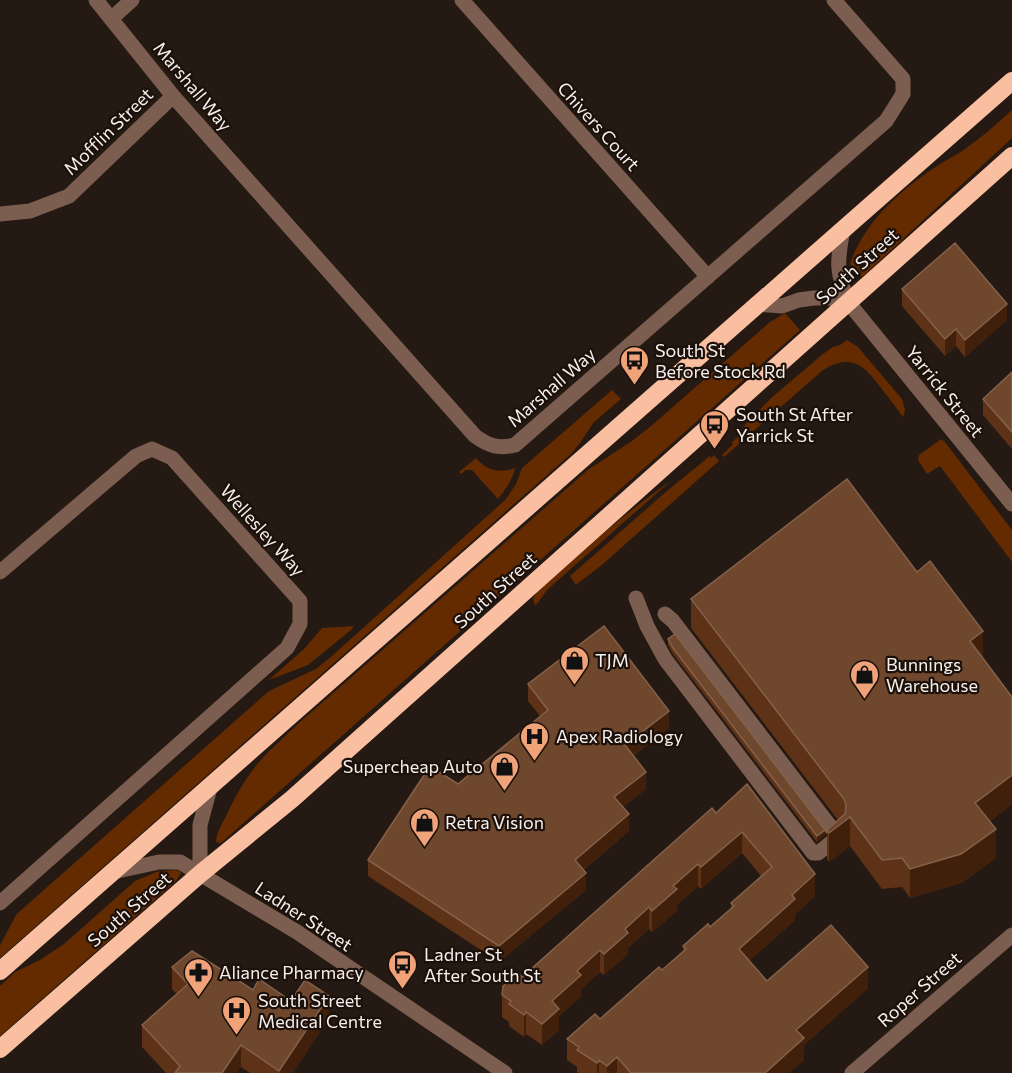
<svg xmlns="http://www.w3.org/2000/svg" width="1012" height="1073" viewBox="0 0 1012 1073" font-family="Commissioner,sans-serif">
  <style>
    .green { fill: #642a00 }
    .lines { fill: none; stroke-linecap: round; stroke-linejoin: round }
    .minor { stroke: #7b5e4f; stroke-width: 15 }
    .highway { stroke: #fabfa0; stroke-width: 18 }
    .wall { fill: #5e3216 }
    .shaded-wall { fill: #41200b }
    .building { fill: #6f472d; stroke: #84614b; stroke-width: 1.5 }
    .labels { text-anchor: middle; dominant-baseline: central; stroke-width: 4.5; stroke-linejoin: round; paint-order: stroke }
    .street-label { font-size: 18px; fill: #f7efeb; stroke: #1b100a }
    .poi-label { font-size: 18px; fill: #f7efeb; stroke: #1b100a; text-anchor: start }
  </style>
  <rect width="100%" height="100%" fill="#251913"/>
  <path class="green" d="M1012 110V138L862 277 850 264C863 224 899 191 934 168 944 161 955 156 965 149 982 137 997 124 1012 110Z
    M785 313 800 330 221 843H219L216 842C216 833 222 824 226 816 235 797 246 777 260 761 272 747 287 735 300 722L589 469 632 441 651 426 770 322Z
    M847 340 858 347 902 399 905 410 903 417C898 410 893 404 888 397 869 373 857 349 823 370L724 457 722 455 733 444 732 442 741 434 744 426 771 398 823 354 833 347 840 345Z
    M612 390 621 399 594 422 580 443 571 454 0 958V945L16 915 19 912 269 691 316 669 332 656 505 500 516 484 522 468Z
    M941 439 945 442 1012 530V562L940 466 927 474 918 460 919 455Z
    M714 455 719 461 603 564 576 585 570 576 668 490 710 456 711 458Z
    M476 458C486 470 500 474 515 468 513 479 505 490 498 499L472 470H466L461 474 459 472Z
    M672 480 548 589 536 605H535L533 598 538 591C582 552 624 513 672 480Z
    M354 626 351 630 308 665 269 680 304 649 322 628Z
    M176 870 180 871 181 873 176 881 0 1036V986L15 972 40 960 64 944 135 881 156 872Z"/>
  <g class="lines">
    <path class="minor" d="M96 0 173 96 475 436C489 446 498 449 515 445L886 121 903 94V79L834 0
      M462 0 708 277
      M111 19 132 0
      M0 214 30 211 69 196 173 96
      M843 229C837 262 836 271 848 302L1012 504
      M757 304 782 306 799 300 814 298H828L848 302
      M0 572 136 456 152 449 172 458 300 601V624L287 648 0 903
      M636 598 647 626 665 659 813 853H818L836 839V834L673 621 665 614
      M113 872 159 862H180L297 932 505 1073
      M200 874V825L210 788
      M852 1073 1012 935"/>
    <path class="highway" d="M0 971 1012 81
      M0 1049 200 874 292 799 1012 156"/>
  </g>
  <path class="wall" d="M902 289 1007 320 965 357 956 346 945 356 902 306Z
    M1012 372V449L983 415V399Z
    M691 599 983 659 1012 697V804L990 821 996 858 961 883 910 898 902 887 882 889 850 846 829 862 827 859V830L838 820 691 628Z
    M668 639 825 835 817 842 673 654 668 645Z
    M528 684 669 728 633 756 646 789 623 807 629 831 583 870 586 890 499 962 368 876V860L540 716 528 701Z
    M747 784 815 896 795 914V920L749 961 767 981 868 988 804 1045V1060L789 1073H579L577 1072V1067L567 1060V1039L600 1019 662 970 683 951V946L710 927 731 908V903L761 876 742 853 701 889 698 886 677 905V911L652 932 649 929 628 948V954L604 975 600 972 581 989V996L559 1016V1030L542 1045 526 1034 524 1037 509 1026V1022L502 1017V995L716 813Z
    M172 967 291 1001 329 1018 293 1073H250L241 1067 237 1073H166L142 1047V1025L177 994 172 989Z"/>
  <path class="shaded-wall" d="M1007 304V320L965 357V340Z
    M956 329V346L945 356V339Z
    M983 631V661L970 641Z
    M669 711V728L625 762V745Z
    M646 772V789L614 814V797Z
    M1012 775V804L975 832V803Z
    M629 814V831L575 876V860Z
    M850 817V846L829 862V833Z
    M996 829V858L961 883 910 898V869Z
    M825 830V835L817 842V836Z
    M742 832V853L701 889V867Z
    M698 864V886L677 905V911L652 932V911L673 886Z
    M586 873V890L499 962V946Z
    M815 874V896L795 914V920L739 970V949L792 895Z
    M649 907V929L628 948V954L604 975V954L625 929Z
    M600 950V972L581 989V996L559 1016V1030L542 1045V1024L552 1001 577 971Z
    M868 967V988L804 1045V1060L789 1073H765L796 1030Z
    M329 996V1018L293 1073H279V1071Z
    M526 1012V1034L524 1037V1015Z
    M241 1045V1067L237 1073H222Z
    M617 1057V1073H607V1066Z
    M599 1060V1073H597V1063Z"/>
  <path class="building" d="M955 243 1007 304 965 340 956 329 945 339 902 289Z
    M1012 372V432L983 399Z
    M847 479 917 572 930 561 983 631 970 641 1012 697V775L975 803 996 829 961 854 910 869 902 858 882 860 850 817 829 833 827 830 845 814 846 805 844 799 691 599Z
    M604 626 669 711 625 745 646 772 614 797 629 814 575 860 586 873 499 946 368 860 430 766 458 784 548 710 528 684Z
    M675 634 825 830 817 836 673 648 668 639Z
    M747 784 815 874 792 895 795 899 739 949 767 981 831 925 868 967 796 1030 804 1038 765 1073H631L617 1057 607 1066 599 1060 597 1063 577 1050 579 1047 567 1039 595 1014 600 1019 659 967 662 970 686 949 683 946 708 924 710 927 734 906 731 903 772 867 742 832 701 867 698 864 673 886 677 889 652 911 649 907 625 929 628 933 604 954 600 950 577 971 581 975 552 1001 559 1009 542 1024 526 1012 524 1015 509 1004 511 1001 502 995 503 986 518 973 522 977 712 808 716 813Z
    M192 951 253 990 259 979 291 1001 305 980 329 996 279 1071 241 1045 222 1073H175L180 1066 142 1025 188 984 172 967Z"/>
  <defs>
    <symbol id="bus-pin" viewBox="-11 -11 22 30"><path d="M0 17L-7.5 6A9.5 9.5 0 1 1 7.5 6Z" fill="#f0a279" stroke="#1b100a"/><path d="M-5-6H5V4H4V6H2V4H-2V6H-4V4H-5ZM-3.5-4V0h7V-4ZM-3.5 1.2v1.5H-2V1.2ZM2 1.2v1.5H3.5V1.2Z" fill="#111"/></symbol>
    <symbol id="shop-pin" viewBox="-11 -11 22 30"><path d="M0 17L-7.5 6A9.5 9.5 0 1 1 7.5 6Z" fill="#f0a279" stroke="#1b100a"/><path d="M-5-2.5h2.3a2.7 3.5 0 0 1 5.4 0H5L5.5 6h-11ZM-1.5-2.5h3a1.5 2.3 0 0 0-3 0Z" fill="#111"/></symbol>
    <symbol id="hospital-pin" viewBox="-11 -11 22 30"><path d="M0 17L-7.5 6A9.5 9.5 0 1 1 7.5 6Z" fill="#f0a279" stroke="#1b100a"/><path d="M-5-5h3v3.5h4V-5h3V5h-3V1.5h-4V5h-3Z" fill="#111"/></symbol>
    <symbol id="pharmacy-pin" viewBox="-11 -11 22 30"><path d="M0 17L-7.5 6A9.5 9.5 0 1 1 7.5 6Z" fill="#f0a279" stroke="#1b100a"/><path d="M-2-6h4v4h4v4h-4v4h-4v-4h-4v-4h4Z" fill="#111"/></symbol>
  </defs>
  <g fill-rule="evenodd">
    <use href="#bus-pin" x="618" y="344" width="33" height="45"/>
    <use href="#bus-pin" x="698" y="408" width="33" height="45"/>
    <use href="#shop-pin" x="558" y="644" width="33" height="45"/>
    <use href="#shop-pin" x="848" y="658" width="33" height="45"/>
    <use href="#hospital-pin" x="518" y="720" width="33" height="45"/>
    <use href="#shop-pin" x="488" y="750" width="33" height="45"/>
    <use href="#shop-pin" x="408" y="806" width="33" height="45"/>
    <use href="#bus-pin" x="386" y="948" width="33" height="45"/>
    <use href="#pharmacy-pin" x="182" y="956" width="33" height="45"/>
    <use href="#hospital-pin" x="220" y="994" width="33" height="45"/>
  </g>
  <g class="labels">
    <g class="street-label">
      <text transform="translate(193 86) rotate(50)">Marshall Way</text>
      <text transform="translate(599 126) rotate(48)">Chivers Court</text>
      <text transform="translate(108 131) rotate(-44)">Mofflin Street</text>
      <text transform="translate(857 266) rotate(-42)">South Street</text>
      <text transform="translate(551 387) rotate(-41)">Marshall Way</text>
      <text transform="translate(945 391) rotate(51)">Yarrick Street</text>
      <text transform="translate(263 530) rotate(48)">Wellesley Way</text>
      <text transform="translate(495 590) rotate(-42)">South Street</text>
      <text transform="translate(129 909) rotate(-41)">South Street</text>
      <text transform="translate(304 916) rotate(33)">Ladner Street</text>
      <text transform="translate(919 989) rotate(-41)">Roper Street</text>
    </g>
    <g class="poi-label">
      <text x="655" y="350">South St<tspan x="655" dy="21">Before Stock Rd</tspan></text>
      <text x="736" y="414">South St After<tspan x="736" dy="21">Yarrick St</tspan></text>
      <text x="595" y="660">TJM</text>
      <text x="886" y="664">Bunnings<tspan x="886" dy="21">Warehouse</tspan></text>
      <text x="556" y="736">Apex Radiology</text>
      <text x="483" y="766" text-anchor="end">Supercheap Auto</text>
      <text x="445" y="822">Retra Vision</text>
      <text x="424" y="954">Ladner St<tspan x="424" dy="21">After South St</tspan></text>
      <text x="219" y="972">Aliance Pharmacy</text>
      <text x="258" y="1000">South Street<tspan x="258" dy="21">Medical Centre</tspan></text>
    </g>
  </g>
</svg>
